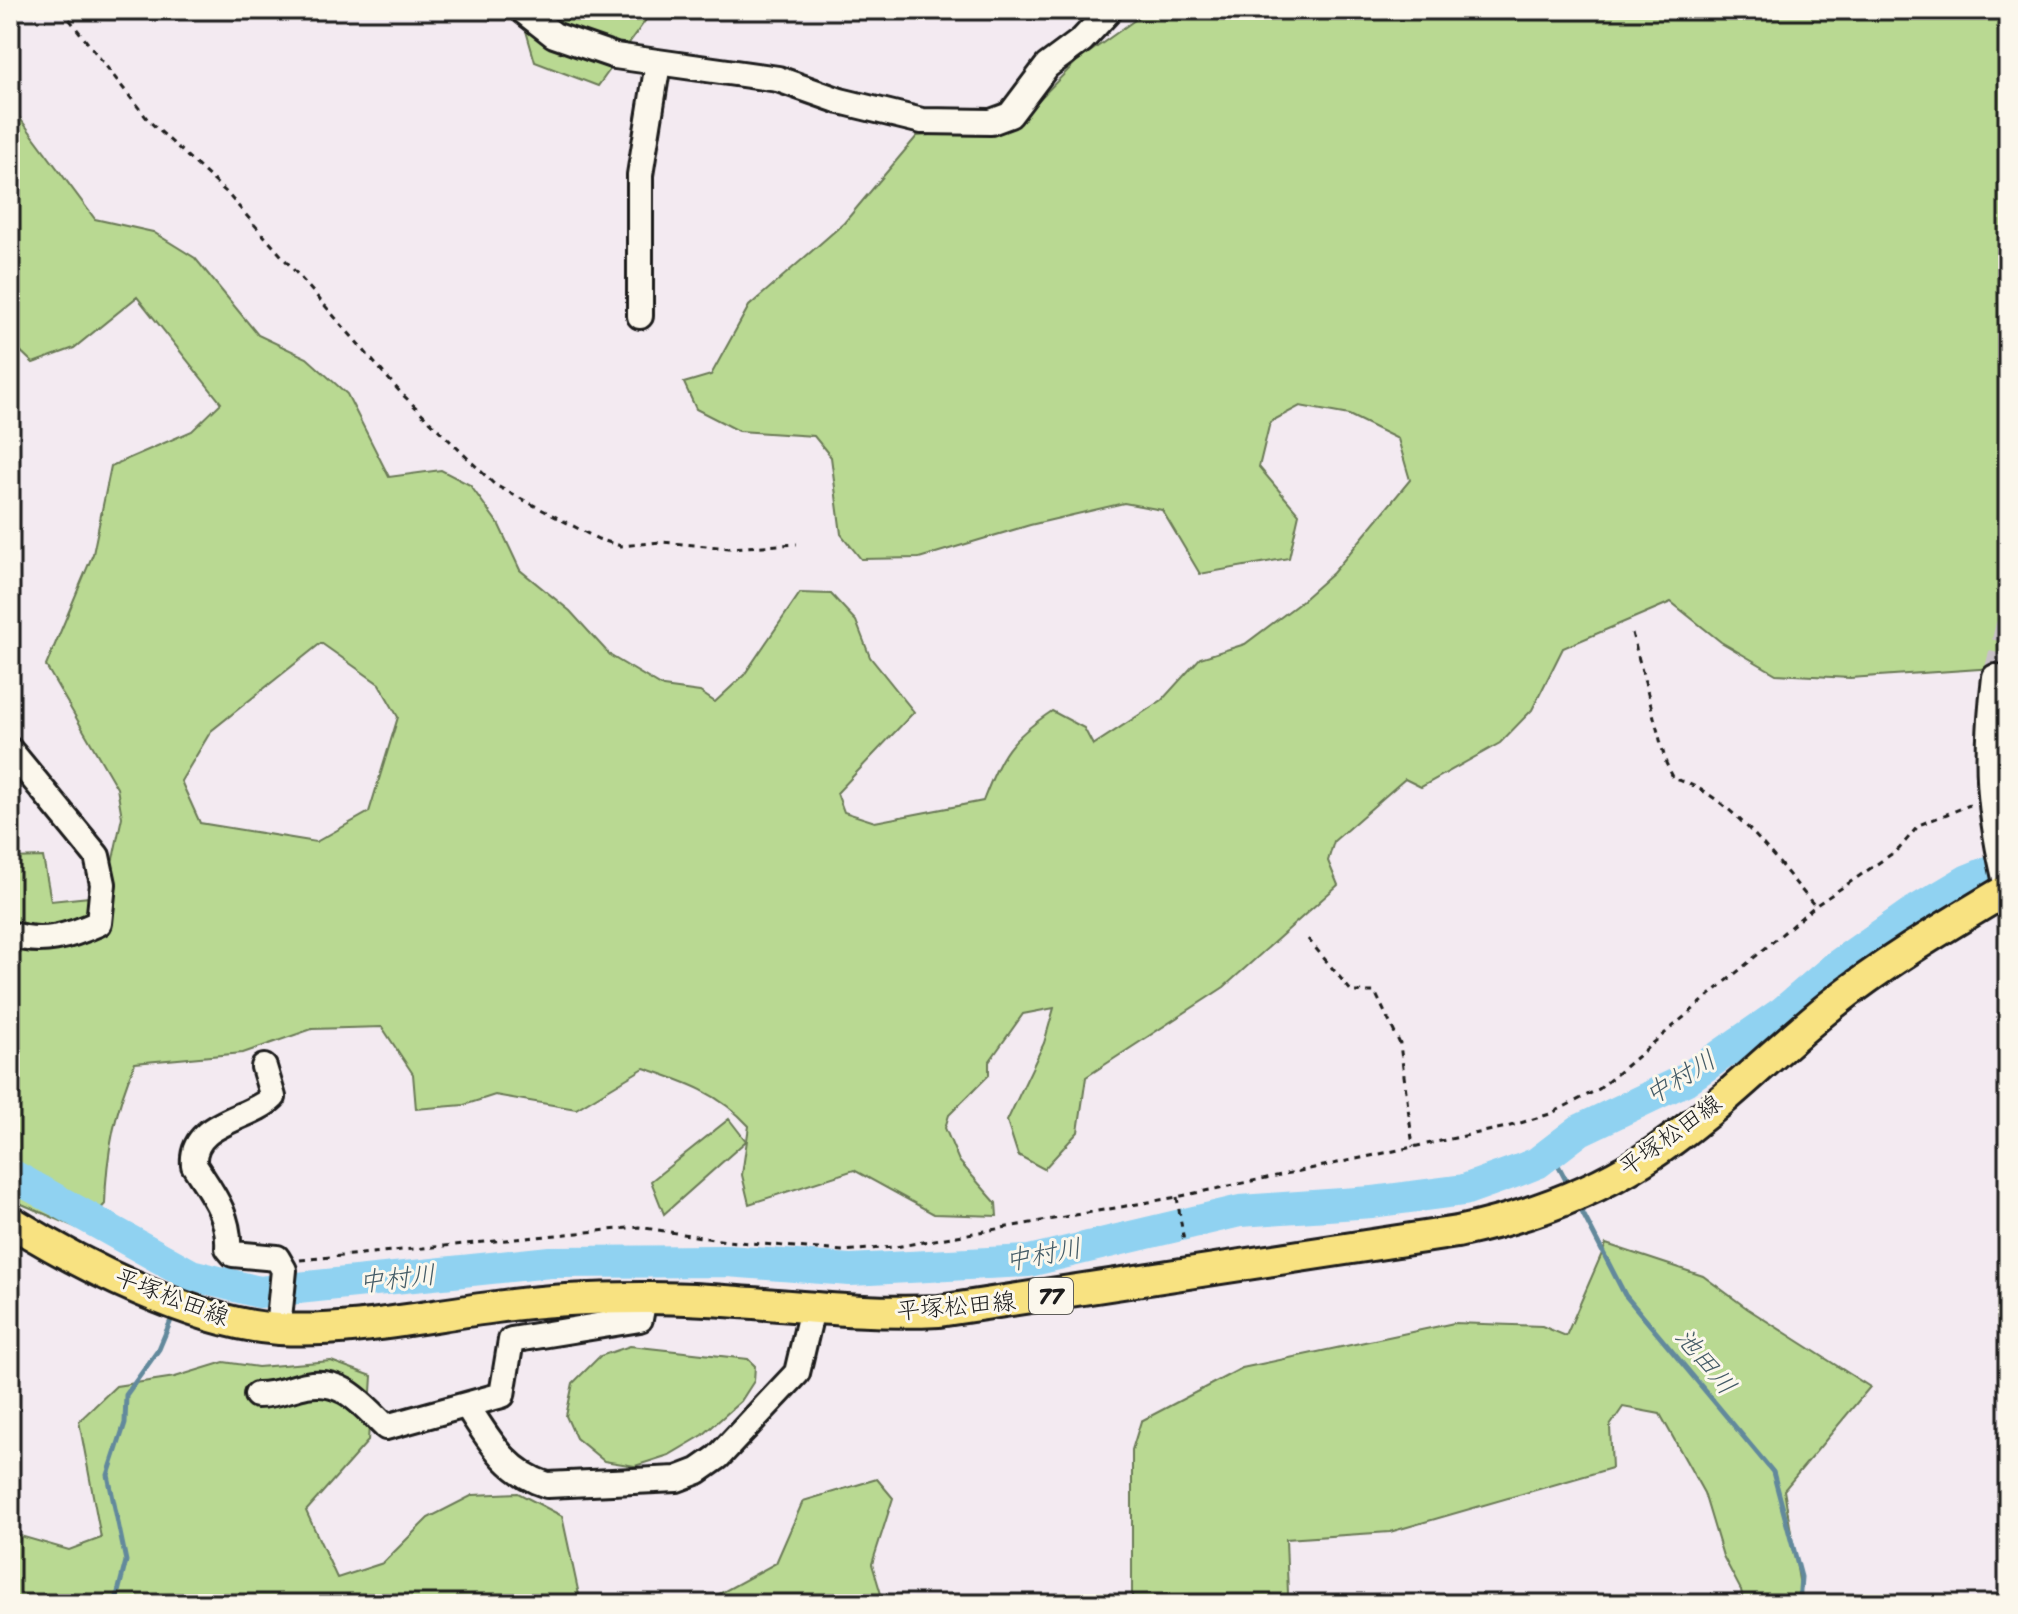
<svg xmlns="http://www.w3.org/2000/svg" width="2018" height="1614" viewBox="0 0 2018 1614" font-family="Sriracha,'Klee One',sans-serif">
  <style>
    .green { fill: #b9d992; stroke: #6a7a57; stroke-width: 2; fill-rule: evenodd }
    .lines { fill: none; stroke-linecap: round; stroke-linejoin: round }
    .stream { stroke: #62899c; stroke-width: 5 }
    .river { stroke: #90d2f1; stroke-width: 32 }
    .minor-tunnel { stroke: #c8c1c6; stroke-width: 24; stroke-dasharray: 24 12; stroke-linecap: butt }
    .minor-casing { stroke: #1c1c1c; stroke-width: 30 }
    .major-casing { stroke: #1c1c1c; stroke-width: 36 }
    .path { stroke: #1c1c1c; stroke-width: 3; stroke-dasharray: 6 6; stroke-linecap: butt }
    .minor { stroke: #fbf7ec; stroke-width: 24 }
    .major { stroke: #f8e281; stroke-width: 30 }
    .labels { text-anchor: middle; dominant-baseline: central; stroke-width: 6; stroke-linejoin: round; paint-order: stroke }
    .shield { fill: #fbf7ec; stroke: #5f5e5a; stroke-width: 2 }
    .shield-label { font-size: 22px; font-weight: bold; fill: #1c1c1c }
    .street-label { font-size: 24px; fill: #1c1c1c; stroke: #fbf7ec }
    .water-label { font-size: 26px; font-style: italic; fill: #455c67; stroke: #fbf7ec }
  </style>
  <rect width="100%" height="100%" fill="#f3eaf1"/>
  <filter id="ink" filterUnits="userSpaceOnUse"><feTurbulence type="fractalNoise" baseFrequency=".0125" numOctaves="2"/><feDisplacementMap in="SourceGraphic" scale="16" xChannelSelector="R" yChannelSelector="G"/><feConvolveMatrix kernelMatrix="1 2 1 2 8 2 1 2 1" color-interpolation-filters="sRGB"/></filter>
  <g filter="url(#ink)">
    <path class="green" d="M520 10H653L598 86 535 62Z
      M1149 10H2008V667L1850 678 1776 674 1721 642 1671 602 1563 648 1532 710 1500 743 1421 787 1405 779 1334 841 1328 861 1338 885 1224 987 1086 1077 1078 1132 1044 1169 1018 1155 1007 1121 1044 1043 1054 1008 1023 1014 989 1062V1075L949 1115 945 1128 959 1161 996 1203 997 1216 934 1214 854 1170 749 1204 742 1175 749 1126C719 1093 686 1082 644 1068L576 1109 495 1095 464 1105 416 1109 413 1074 382 1027 312 1029 243 1053 135 1063C115 1109 106 1153 105 1204L82 1230 10 1199V858L43 857 51 901 89 897 113 859 122 817 117 788 46 666 93 554 111 466 192 431 221 403 137 297 74 348 33 363 10 341V105L95 219 153 232 195 258 258 335 307 358 347 394 389 477 441 470 470 485 499 525 520 570 570 611 611 656 663 687 700 692 715 702 744 675 800 593 831 594 856 621 870 657 914 712 837 793 844 812 875 822 983 801C1002 753 1009 740 1052 711L1084 728 1093 745 1162 700 1200 658 1245 644 1297 605 1333 573 1410 480 1398 439 1349 415 1300 406 1270 422 1259 467 1299 514 1289 558 1200 574 1162 510 1124 503 1030 525 919 558 861 559 841 534 831 457 814 436 739 431 696 409 684 383 711 375 749 306 844 223 917 136 1010 129 1076 62ZM321 643 379 684 398 717 369 812 316 842 200 823 181 781 211 731Z
      M729 1119 746 1141 664 1214 651 1181Z
      M1606 1244 1703 1276 1748 1309 1870 1387 1784 1490 1803 1604H1744L1741 1590 1723 1556 1704 1493 1660 1414 1623 1407 1610 1426 1612 1468 1390 1532 1286 1539 1288 1594 1295 1604H1132V1450L1141 1421 1242 1368 1454 1323 1542 1326 1566 1336Z
      M630 1346 748 1359 755 1366 754 1381 741 1401 703 1435 669 1455 635 1466 604 1461 576 1438 566 1416 573 1383 600 1356Z
      M331 1361 372 1376 368 1441 306 1511 337 1578 383 1563 428 1518 473 1495 518 1493 562 1516 581 1604H10V1533L69 1550 101 1538 79 1421 116 1386 175 1377 224 1362 258 1367Z
      M877 1479 893 1498 872 1564 884 1604H701L776 1563 803 1501Z"/>
    <g class="lines">
      <path class="stream" d="M1551 1152 1569 1186
        M1579 1206 1625 1295 1773 1472 1801 1577 1799 1604
        M181 1296 191 1275
        M115 1604 126 1561 108 1475 125 1423 126 1395 159 1349 174 1313"/>
      <path class="river" d="M10 1174 191 1275 259 1292 550 1262 727 1261 850 1270 1029 1261 1240 1211 1372 1202 1464 1190 1517 1171 1537 1163 1580 1130 1685 1080 1783 1012 1838 965 1909 915 1968 880 2008 864"/>
      <path class="minor-tunnel" d="M1995 677 2008 624"/>
      <defs>
        <path id="minor" d="M522 10 554 35 615 56 778 79 840 101 922 121 991 122 1010 115 1047 66 1082 40 1110 10
          M640 316V175L658 63
          M1995 677C1985 760 1988 809 2008 891
          M10 750 97 856 103 884 99 923C70 936 42 945 10 934
          M264 1067 273 1097C250 1120 190 1122 194 1165 211 1192 230 1215 228 1248L233 1254 277 1258 284 1270 278 1329
          M257 1395C276 1395 288 1389 306 1385 343 1378 362 1404 386 1427L502 1395 511 1340 640 1319 644 1298
          M467 1406C490 1441 506 1472 547 1485L677 1479 698 1471 718 1457 797 1373 812 1309"/>
        <path id="major" d="M10 1221C81 1265 195 1324 279 1329 351 1333 425 1316 496 1307 544 1300 593 1298 642 1298 741 1297 839 1316 939 1311L1457 1232C1523 1218 1586 1196 1643 1160 1711 1117 1768 1056 1830 1006 1885 962 1948 925 2008 889"/>
      </defs>
      <use href="#minor" class="minor-casing"/>
      <use href="#major" class="major-casing"/>
      <path class="path" d="M62 10 149 121 226 192 400 392 495 485 598 539 621 546 661 542 729 548 797 544
        M1632 633 1666 763 1674 779C1730 792 1778 864 1815 906
        M1308 939 1352 992H1375L1400 1044 1413 1147
        M1177 1197 1184 1242
        M300 1260 639 1227 726 1241 843 1251 895 1247 1177 1197 1507 1127 1550 1114 1599 1089 1815 906 1899 849 1919 825 1970 805
        M2006 1604 2008 1602"/>
      <use href="#minor" class="minor"/>
      <use href="#major" class="major"/>
    </g>
  </g>
  <g class="labels">
    <rect class="shield" x="1029" y="1278" width="44" height="36" rx="6"/>
    <g class="shield-label">
      <text x="1051" y="1296">77</text>
    </g>
    <g class="street-label">
      <text transform="translate(1670 1135) rotate(-36)">平塚松田線</text>
      <text transform="translate(172 1297) rotate(21)">平塚松田線</text>
      <text transform="translate(956 1306) rotate(-5)">平塚松田線</text>
    </g>
    <g class="water-label">
      <text transform="translate(1680 1077) rotate(-31)">中村川</text>
      <text transform="translate(1043 1254) rotate(-10)">中村川</text>
      <text transform="translate(397 1278) rotate(-6)">中村川</text>
      <text transform="translate(1706 1361) rotate(50)">池田川</text>
    </g>
  </g>
  <rect width="2018" height="1614" fill="none" stroke="#fbf7ec" stroke-width="40"/>
  <rect x="20" y="20" width="1978" height="1574" fill="none" stroke="#1c1c1c" stroke-width="3" filter="url(#ink)"/>
</svg>
